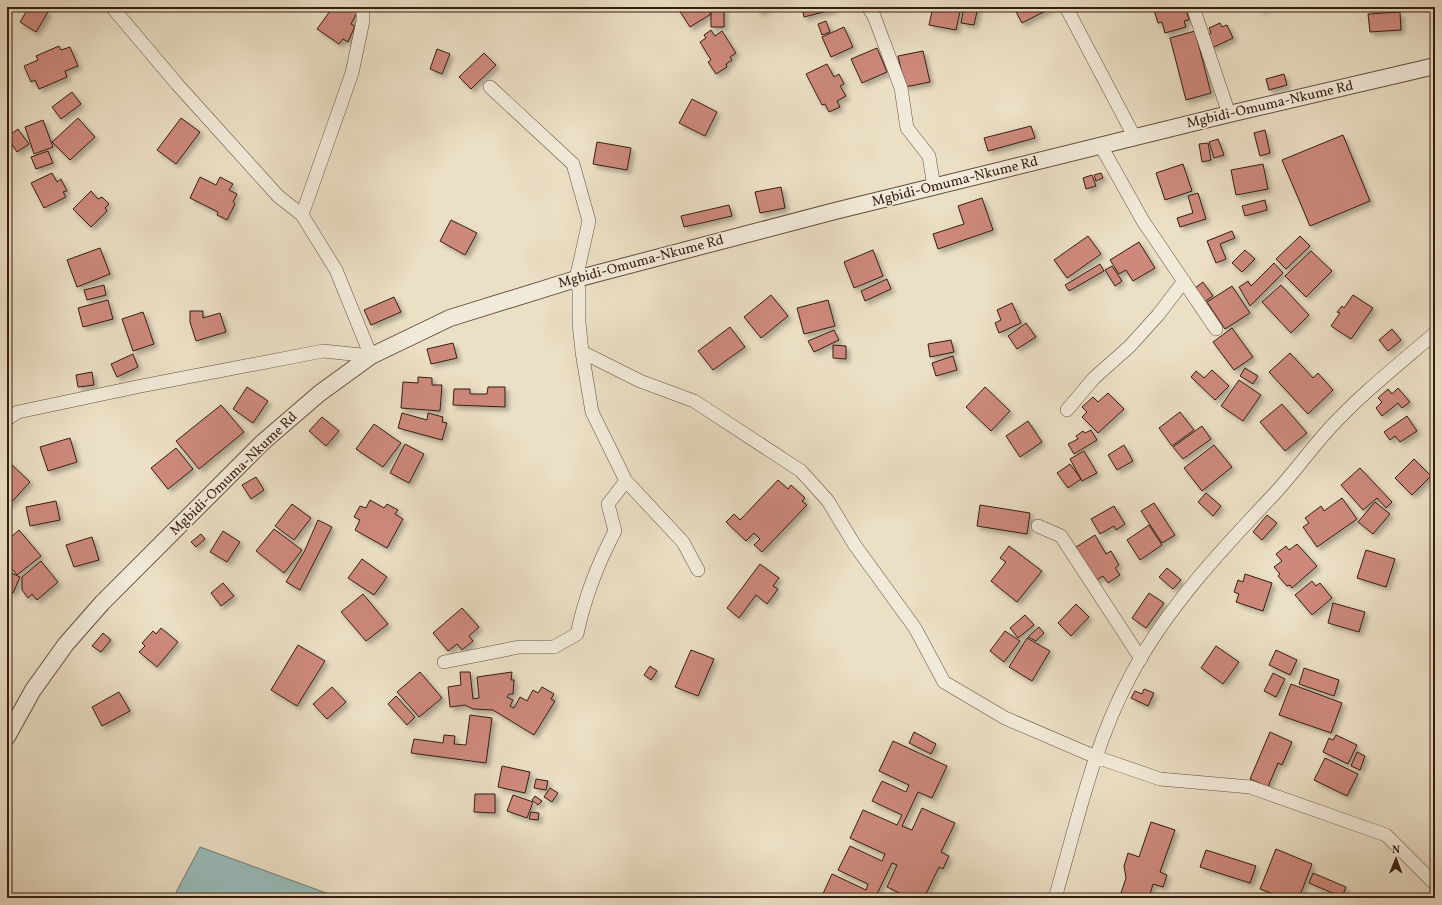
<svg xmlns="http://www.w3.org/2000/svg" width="1442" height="905" viewBox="0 0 1442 905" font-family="Vollkorn,serif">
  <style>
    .water { fill: #99bcba; stroke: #717c76 }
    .building { fill: #cd897c; stroke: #351d10; filter: url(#shadow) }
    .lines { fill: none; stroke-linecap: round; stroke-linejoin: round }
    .minor-casing { stroke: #624e3d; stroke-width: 14 }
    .tertiary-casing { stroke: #624e3d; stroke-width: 18 }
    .minor { stroke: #f2ead9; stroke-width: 13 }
    .tertiary { stroke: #f2ead9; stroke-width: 16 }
    .labels { text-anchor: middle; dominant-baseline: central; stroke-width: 3.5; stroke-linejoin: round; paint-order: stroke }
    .street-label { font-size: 14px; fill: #351d10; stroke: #f2ead9 }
  </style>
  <defs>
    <filter id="shadow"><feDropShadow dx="3.5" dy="3.5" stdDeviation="2" flood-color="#0004"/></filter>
  </defs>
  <rect width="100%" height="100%" fill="#ebdfc5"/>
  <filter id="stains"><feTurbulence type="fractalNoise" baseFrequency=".005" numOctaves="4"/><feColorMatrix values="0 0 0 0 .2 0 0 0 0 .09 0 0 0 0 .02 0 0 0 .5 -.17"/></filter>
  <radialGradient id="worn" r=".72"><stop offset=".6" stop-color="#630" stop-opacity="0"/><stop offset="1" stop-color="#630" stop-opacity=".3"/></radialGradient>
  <path class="water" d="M200 847 340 898H173Z"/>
  <path class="building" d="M29 7H40L48 12 36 32 20 22Z
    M333 7H352L358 11 351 24 355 26 348 42 343 39 339 44 317 29Z
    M677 7H706L711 14 690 27Z
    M711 7H724V27H711Z
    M757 7H771L759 12Z
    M802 7H835V9L804 17Z
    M933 7H961L956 30 929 25Z
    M964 7H978L974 25 961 23Z
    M1021 7H1053L1022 23 1015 10Z
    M1165 7H1180L1181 10 1186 9 1189 20 1184 21 1186 27 1165 33 1162 22 1158 23 1154 10Z
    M1259 7H1267L1262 11Z
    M1370 7H1392V8L1371 10Z
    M1400 12 1401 30 1370 32 1368 14Z
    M826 21 830 32 822 35 818 24Z
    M1220 23 1222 27 1227 25 1233 38 1212 48 1206 35 1211 33 1209 28Z
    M844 27 853 47 831 57 822 37Z
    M711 30 715 36 722 31 736 53 730 57 732 60 726 64 727 67 716 74 708 62 711 60 700 42 706 38 704 35Z
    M1195 31 1211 93 1186 100 1170 38Z
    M59 46 61 50 70 47 78 66 65 71 67 77 39 89 35 80 31 82 24 66 38 60 36 56Z
    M877 48 887 72 862 83 851 59Z
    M437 49 450 54 442 74 430 69Z
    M923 51 930 82 905 87 898 56Z
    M484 53 496 65 471 89 459 77Z
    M827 64 834 77 839 74 844 84 840 86 846 96 837 101 840 107 829 112 825 104 822 105 806 74Z
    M1284 74 1287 85 1269 90 1266 79Z
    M72 92 81 104 61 119 52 107Z
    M692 99 717 112 705 136 679 123Z
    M78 118 95 137 70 160 52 142Z
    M181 118 200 132 176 164 157 150Z
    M43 120 53 147 34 154 25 127Z
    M1031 126 1035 138 988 151 984 138Z
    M18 129 29 144 17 152 7 137Z
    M1265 130 1270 153 1260 156 1254 133Z
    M1343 135 1370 201 1310 226 1282 160Z
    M1218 139 1224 155 1214 158 1209 142Z
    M597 142 631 148 627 170 593 164Z
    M1208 143 1211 160 1202 162 1199 144Z
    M48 151 53 163 36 169 31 157Z
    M1183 164 1192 191 1165 200 1156 173Z
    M1263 164 1268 189 1236 195 1231 170Z
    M52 173 57 182 61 179 67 191 63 192 66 197 44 208 31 183Z
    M1101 173 1103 178 1096 181 1094 175Z
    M1092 175 1096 186 1086 189 1083 178Z
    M200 177 216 185 220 177 233 184 229 190 237 194 233 202 235 204 227 220 217 215 218 212 190 198Z
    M781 187 785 208 760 213 755 192Z
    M91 191 98 199 102 197 109 204 105 208 107 211 91 227 73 209Z
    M1198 193 1206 219 1180 227 1177 218 1193 213 1188 196Z
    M982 198 993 230 938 249 933 234 964 224 958 206Z
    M1265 200 1267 210 1245 216 1242 206Z
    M729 205 732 216 684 227 681 216Z
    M451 220 477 233 465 255 440 241Z
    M1232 231 1235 238 1220 244 1226 259 1216 263 1207 241Z
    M1088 236 1101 254 1067 278 1054 260Z
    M1300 236 1310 246 1286 269 1276 259Z
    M1139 242 1155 268 1133 281 1126 270 1119 274 1110 260Z
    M100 248 110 274 77 287 67 260Z
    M873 250 883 276 854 288 844 262Z
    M1245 250 1255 259 1242 272 1232 263Z
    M1311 251 1332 271 1306 297 1285 276Z
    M1274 263 1283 273 1250 306 1239 287 1248 281 1251 286Z
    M1100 264 1104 271 1069 291 1065 285Z
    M1112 266 1122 281 1115 286 1105 270Z
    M887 279 891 289 865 301 861 291Z
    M1203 282 1213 296 1204 302 1195 288Z
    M104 285 106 295 87 300 84 290Z
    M1281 285 1309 315 1291 333 1262 302Z
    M1232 286 1250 313 1225 329 1207 302Z
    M771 295 788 316 761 338 744 317Z
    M1353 295 1373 308 1351 339 1331 326 1340 313 1337 312 1342 306 1344 308Z
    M394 297 401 312 371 325 364 310Z
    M108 300 113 319 83 327 78 308Z
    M828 300 835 326 804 334 797 308Z
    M1012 303 1021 323 999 333 995 323 1001 320 997 310Z
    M190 311H203V318L220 313 226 332 196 341 190 322Z
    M143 312 154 344 133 351 122 319Z
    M1026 323 1036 337 1017 349 1008 336Z
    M730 327 745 347 713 370 698 351Z
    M1232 328 1253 357 1234 370 1213 342Z
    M1392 329 1401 340 1388 351 1379 340Z
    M834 330 839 340 814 352 808 341Z
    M951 340 954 352 930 357 928 344Z
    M453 343 457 358 431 364 427 349Z
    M833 345 846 346V359L833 358Z
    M1290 353 1313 378 1318 373 1333 390 1308 414 1269 372Z
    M133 354 138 367 117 377 111 364Z
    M953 356 957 370 936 376 932 363Z
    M1245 368 1258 376 1253 384 1240 376Z
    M1212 370 1229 386 1215 400 1191 377 1196 371 1204 378Z
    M92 372 94 385 78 387 76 375Z
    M418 377 432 378V385H442L440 411 401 408 403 382 418 383Z
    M1239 380 1261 395 1243 421 1221 406Z
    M247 387 268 401 253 423 233 409Z
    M488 387H505V407L453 405 454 389H470V394H487Z
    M985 387 1010 411 991 431 966 407Z
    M1398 388 1410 402 1402 408 1398 403 1382 416 1376 408 1382 402 1378 398 1388 389 1392 394Z
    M1108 393 1124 409 1098 433 1082 417 1087 412 1082 407 1093 397 1098 402Z
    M1282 404 1307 433 1285 451 1260 422Z
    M221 405 244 432 199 469 176 441Z
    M1180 412 1194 430 1172 446 1159 428Z
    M402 413 427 420 428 413 443 417 442 422 447 423 442 440 398 428Z
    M1407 416 1417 431 1400 442 1395 436 1390 440 1384 432Z
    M322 417 339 431 326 446 309 431Z
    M1028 421 1042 442 1020 457 1006 436Z
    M374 424 401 443 383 467 356 449Z
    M1202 426 1211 439 1183 459 1173 447Z
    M1435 426V434L1431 430Z
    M1091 430 1097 440 1074 454 1068 444 1078 439 1076 436 1083 431 1085 433Z
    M70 438 77 462 48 471 40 447Z
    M405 444 424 454 409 483 390 473Z
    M1124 445 1133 461 1117 470 1108 455Z
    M1214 445 1232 467 1202 491 1184 468Z
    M176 448 193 469 168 489 151 468Z
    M1084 451 1097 473 1082 481 1070 459Z
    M1414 459 1431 476 1412 495 1395 478Z
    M9 462 30 482 7 507V464Z
    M1070 464 1081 479 1068 488 1057 473Z
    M1360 468 1392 502 1386 508 1377 498 1363 510 1341 485Z
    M256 477 264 490 251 499 242 485Z
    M778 480 788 489 791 485 805 498 802 501 807 505 762 552 754 545 760 539 754 533 746 541 726 522 734 514 740 520Z
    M1206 493 1221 506 1213 516 1198 502Z
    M1342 498 1357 519 1317 547 1303 527 1309 523 1305 518 1321 506 1324 511Z
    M370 500 384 508 387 504 398 510 395 514 403 519 387 548 355 530 360 520 354 517 360 506 366 508Z
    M56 501 60 520 30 526 26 507Z
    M1375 502 1390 514 1373 534 1358 522Z
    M1154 503 1175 535 1162 543 1141 511Z
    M292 504 311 518 294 540 275 526Z
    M980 505 1030 513 1027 534 977 526Z
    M1114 506 1125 524 1116 530 1114 526 1100 534 1091 519Z
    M1267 515 1277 523 1262 540 1253 532Z
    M318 520 332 527 300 590 286 582 304 552Z
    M1149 525 1162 545 1140 560 1127 540Z
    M274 529 302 550 284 573 256 551Z
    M19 530 41 556 17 575 7 563V535L8 534 11 537Z
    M223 531 240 542 227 562 210 552Z
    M201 534 205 539 196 547 191 542Z
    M1095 535 1106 554 1111 551 1119 565 1115 568 1120 575 1108 583 1103 576 1093 582 1073 549Z
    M92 537 99 560 74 567 66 545Z
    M1297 544 1317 566 1292 588 1290 585 1287 586 1278 576 1280 574 1274 567 1282 561 1276 554 1286 546 1289 550Z
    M1009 546 1042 571 1017 602 991 581 1006 562 1000 558Z
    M1366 550 1395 559 1386 587 1357 578Z
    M362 559 387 577 374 595 348 578Z
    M41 561 58 582 37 600 32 594 28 598 22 590V577Z
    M760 564 779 578 773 586 778 589 767 604 756 595 739 618 727 608Z
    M1167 568 1181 580 1173 589 1159 577Z
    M7 571 20 577 13 593 7 590Z
    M1245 574 1272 583 1263 611 1236 602 1239 594 1234 592 1238 580 1243 582Z
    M1312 581 1316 586 1320 583 1332 598 1312 615 1295 595Z
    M223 583 234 596 221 606 211 593Z
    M1149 593 1164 603 1146 628 1132 618Z
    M363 594 388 624 366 641 341 612Z
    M1333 603 1365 612 1359 632 1328 623Z
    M1076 604 1089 617 1071 636 1058 623Z
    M462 608 479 627 469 636 473 641 462 650 457 644 448 651 433 633Z
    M1025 615 1034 625 1018 638 1010 628Z
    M1039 627 1044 633 1036 641 1028 637Z
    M161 628 178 642 157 667 139 652 145 646 142 643 153 631 156 634Z
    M1005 631 1020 641 1004 662 990 651Z
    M103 633 111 640 101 652 92 646Z
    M1027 638 1050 651 1032 681 1009 667Z
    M298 645 325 661 297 706 271 690Z
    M1216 646 1239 662 1223 684 1201 668Z
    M691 650 714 659 698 696 675 687Z
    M1276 650 1297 660 1290 675 1269 665Z
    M650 666 657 671 651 680 644 675Z
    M1304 668 1339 680 1334 696 1299 684Z
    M420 672 442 698 419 717 397 692Z
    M460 672H470L473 699 479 698 477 677 512 672 511 680H514L513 694H509L507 697 513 700 510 706 514 708 520 697 527 701 533 690 538 693 542 687 554 694 551 699 555 701 534 735 493 710 473 709 465 705 450 707 448 687 461 685Z
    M1273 673 1285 679 1276 697 1264 691Z
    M1291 684 1342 703 1331 733 1279 715Z
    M332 687 346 702 327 719 313 704Z
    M1144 689 1154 693 1148 706 1131 698 1135 691 1142 694Z
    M119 692 130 711 102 726 92 707Z
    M396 696 415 717 407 725 388 704Z
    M470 715 492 718 486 763 411 753 414 739 443 743 444 735 455 736 454 744 466 745Z
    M914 732 936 744 931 754 909 743Z
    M1270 732 1292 742 1282 765 1278 763 1268 787 1250 779Z
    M1336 735 1357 745 1348 764 1323 752 1329 738 1333 740Z
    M893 741 947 766 932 798 918 792 902 826 912 830 922 808 955 823 941 852 949 856 943 869 939 867 924 898H910L887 887 897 865 892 863 876 896 881 898H821L832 874 866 890 868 884 838 870 850 846 882 861 885 854 850 838 863 810 897 825 902 815 872 801 882 781 906 792 909 785 879 771Z
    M1357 752 1365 756 1360 770 1351 766Z
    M1325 758 1358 774 1347 796 1314 780Z
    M502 766 530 772 525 793 498 787Z
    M536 779 548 781 546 790 534 788Z
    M550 788 558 793 552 802 544 797Z
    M475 794H495V813L474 812Z
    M513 795 533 802 527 818 507 811Z
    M535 796 542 801 538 805 532 800Z
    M531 812 539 813 538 820 529 819Z
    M1151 822 1175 830 1160 872 1167 875 1163 887 1153 884 1149 898H1123L1124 894 1121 893 1126 878 1124 866 1128 853 1139 857Z
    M1276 849 1312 864 1299 898H1284L1260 889Z
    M1206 850 1256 866 1250 883 1200 867Z
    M1313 873 1346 887 1342 897 1309 883Z"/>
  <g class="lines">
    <defs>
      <path id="minor" d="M868 7 874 16 901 88 907 128 929 156 934 187
        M1066 7 1135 138
        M1193 7 1229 114
        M490 87 573 164 589 221 576 279 579 290V323L582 352
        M1101 146 1143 221 1216 329
        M302 215 352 73 363 21V7
        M1067 410 1094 378 1130 346 1158 315 1184 281
        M7 419 18 412 141 386 323 351 371 356 336 270 302 215 278 196 177 84 112 7
        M1038 526 1061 536 1141 659
        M698 570 683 542 626 481 592 412 582 352 640 381 694 401 801 471 828 501 854 544 915 628 944 682 1005 718 1096 757 1160 779 1250 787 1386 835 1435 884
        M444 662 519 647H554L577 634C585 596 597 565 615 531L608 504 626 481
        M1055 898C1077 823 1093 746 1130 677 1167 607 1223 548 1277 491 1295 471 1311 449 1329 429 1361 394 1399 364 1435 333"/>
      <path id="tertiary" d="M7 737 33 690 66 644 102 603 263 442 320 393 371 356 450 318 576 279 835 211 1229 114 1435 66"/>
    </defs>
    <use href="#minor" class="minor-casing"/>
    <use href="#tertiary" class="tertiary-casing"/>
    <use href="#minor" class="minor"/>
    <use href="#tertiary" class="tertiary"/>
  </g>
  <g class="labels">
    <g class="street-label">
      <text transform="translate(1270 105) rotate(-13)">Mgbidi-Omuma-Nkume Rd</text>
      <text transform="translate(955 182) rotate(-14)">Mgbidi-Omuma-Nkume Rd</text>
      <text transform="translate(641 262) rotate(-15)">Mgbidi-Omuma-Nkume Rd</text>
      <text transform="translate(234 474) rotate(-44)">Mgbidi-Omuma-Nkume Rd</text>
    </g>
  </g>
  <rect width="1442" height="905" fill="none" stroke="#ebdfc5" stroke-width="24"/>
  <rect x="8" y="8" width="1426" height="889" fill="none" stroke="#351d10" stroke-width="2"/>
  <rect x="12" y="12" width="1418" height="881" fill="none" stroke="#351d10"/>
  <g transform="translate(1396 859) rotate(1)" stroke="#f2ead9" stroke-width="3" paint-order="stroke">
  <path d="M0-3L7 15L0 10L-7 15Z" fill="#351d10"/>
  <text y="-6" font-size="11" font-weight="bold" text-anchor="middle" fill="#351d10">N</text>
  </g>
  <rect width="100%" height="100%" filter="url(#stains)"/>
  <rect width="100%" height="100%" fill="url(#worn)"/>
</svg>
